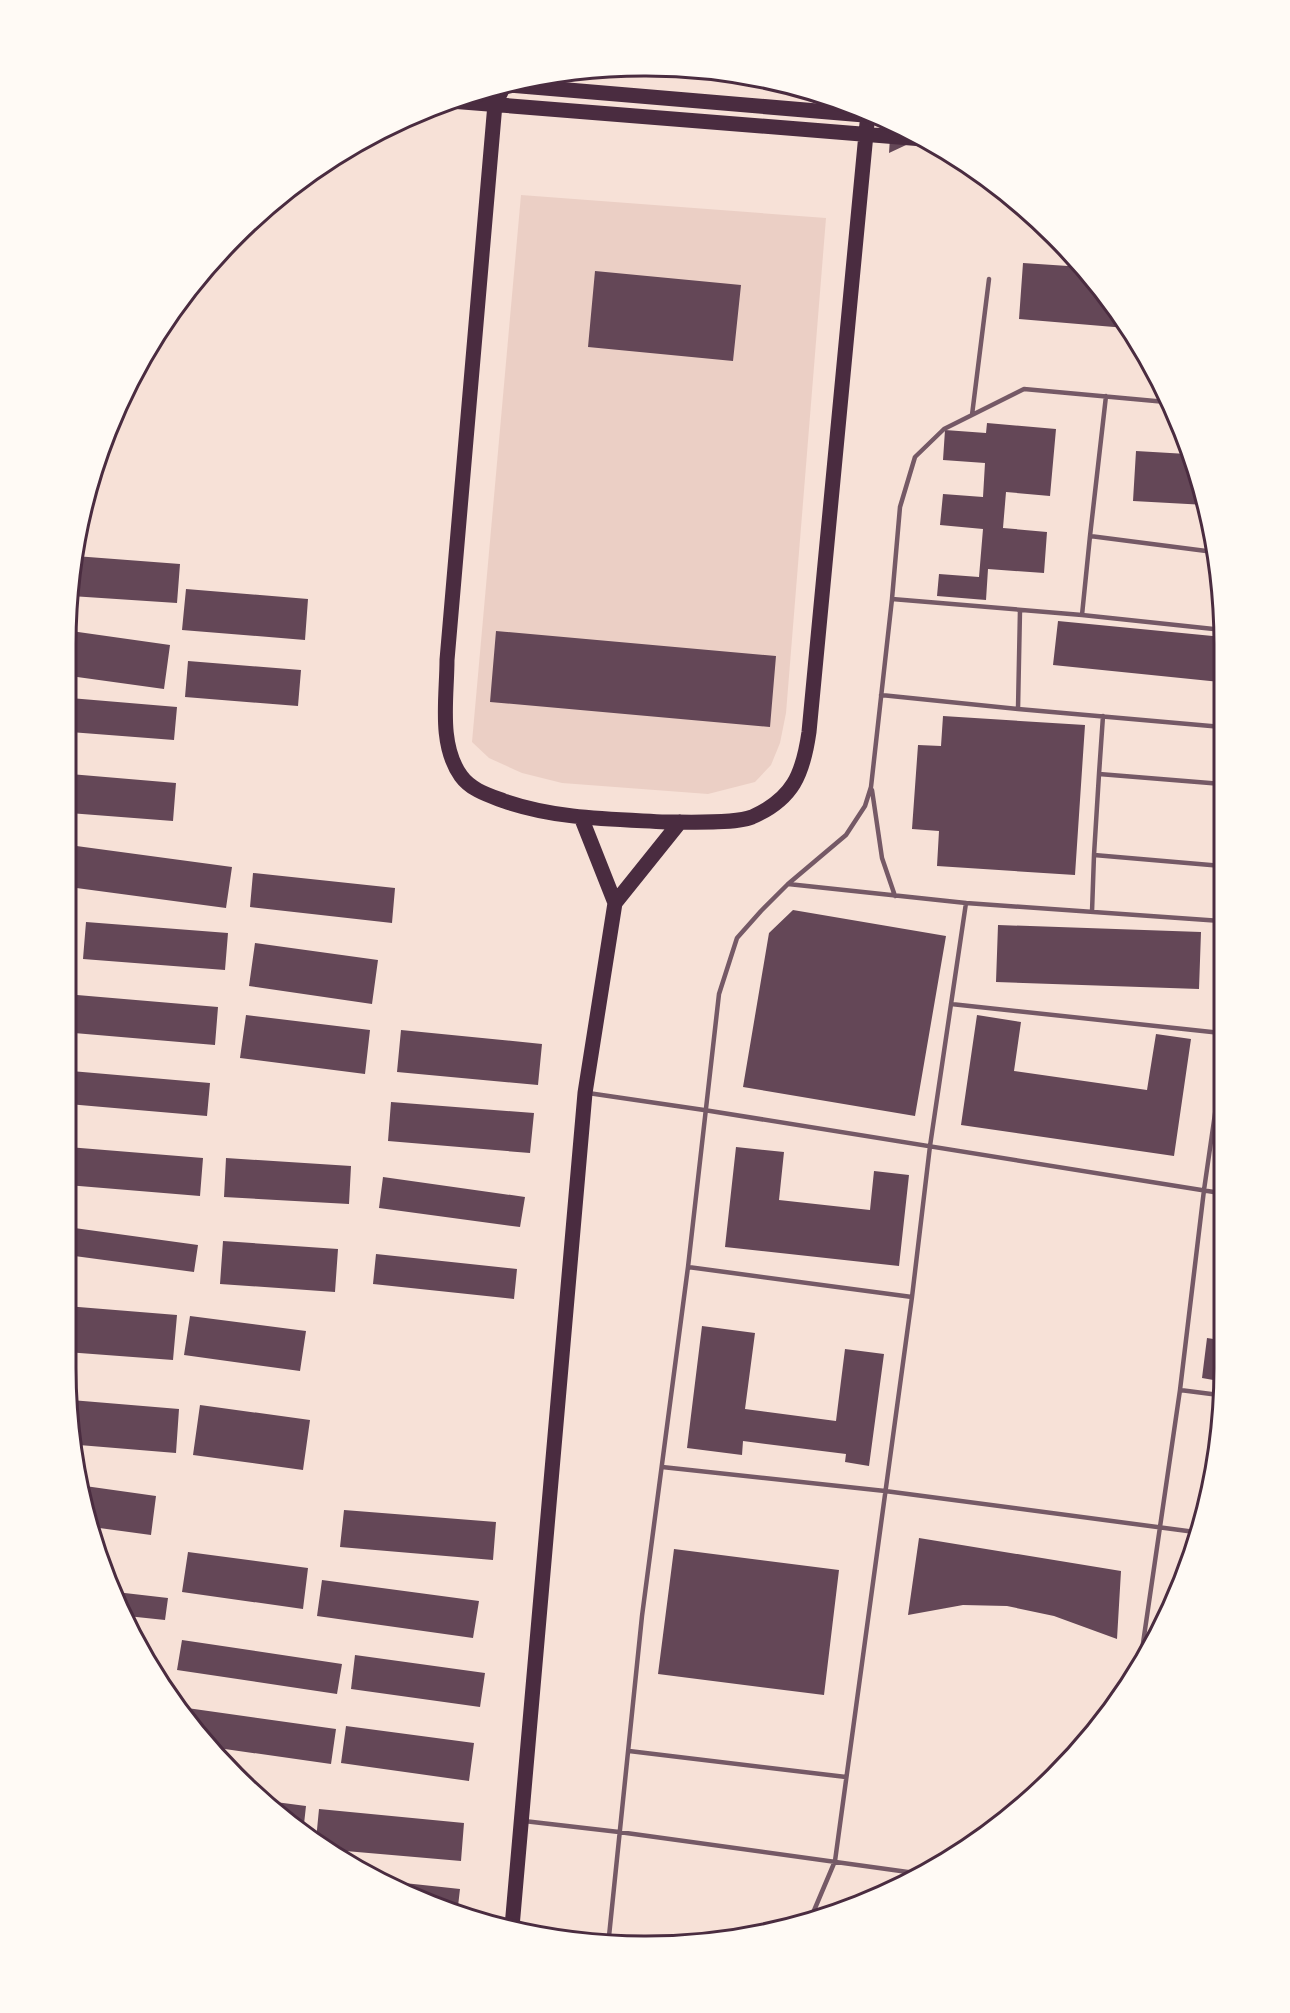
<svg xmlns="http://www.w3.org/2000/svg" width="1290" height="2013" viewBox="0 0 1290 2013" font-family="Ubuntu,sans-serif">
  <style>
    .green { fill: #ebcfc5 }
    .building { fill: #644757 }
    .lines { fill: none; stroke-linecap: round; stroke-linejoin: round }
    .service { stroke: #755966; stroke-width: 4.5 }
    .primary { stroke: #4a2c40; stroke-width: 15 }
    .rim { fill: none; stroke: #4a2c40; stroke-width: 3 }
  </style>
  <rect width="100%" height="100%" fill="#f7e1d7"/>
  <path class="green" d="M521 195 826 218 786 713 780 743 771 765 755 782 708 794 562 783 522 773 489 758 472 742Z"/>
  <path class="building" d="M891 122 901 126 921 138 889 153Z
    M1023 263 1083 267 1126 328 1019 319Z
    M595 271 741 285 733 361 588 347Z
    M987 423 1056 429 1050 496 1006 492 1003 528 1047 532 1044 573 988 569 986 600 937 596 939 574 979 577 983 529 940 525 943 494 983 497 985 463 943 460 945 430 986 433Z
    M1136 451 1187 454 1204 495 1206 505 1133 501Z
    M75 556 180 564 177 603 71 596V570Z
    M186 589 308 599 305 640 182 630Z
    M1058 621 1223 637 1220 682 1053 665Z
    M71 631 170 645 164 689 70 676Z
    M496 631 776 656 770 727 490 702Z
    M188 661 301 670 298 706 185 697Z
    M70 698 177 707 174 740 70 732Z
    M943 716 1085 725 1075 875 937 866 939 831 912 829 918 745 941 746Z
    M70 774 176 783 173 821 69 813Z
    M69 845 232 867 226 908 69 887Z
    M253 873 395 888 392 923 250 907Z
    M793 910 946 936 915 1116 743 1087 769 933Z
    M86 922 228 933 225 970 83 959Z
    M998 925 1201 932 1199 989 996 982Z
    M255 943 378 960 372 1004 249 986Z
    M77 995 218 1007 215 1045 74 1033Z
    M246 1015 370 1030 365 1074 240 1058Z
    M977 1015 1021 1022 1014 1071 1147 1090 1156 1034 1191 1039 1174 1156 961 1125Z
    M401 1030 542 1044 538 1085 397 1072Z
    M71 1071 210 1083 207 1116 68 1104Z
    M391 1102 534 1113 530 1153 388 1141Z
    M68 1147 203 1158 200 1196 67 1185Z
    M736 1147 784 1152 779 1200 870 1210 874 1171 909 1175 899 1266 725 1247Z
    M226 1158 351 1166 349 1204 224 1197Z
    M383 1177 525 1197 520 1227 379 1208Z
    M67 1227 198 1245 194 1272 67 1255Z
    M223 1241 338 1249 335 1292 220 1284Z
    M376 1254 517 1269 514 1299 373 1284Z
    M66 1306 177 1315 173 1360 66 1352Z
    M190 1316 306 1331 300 1371 184 1355Z
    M702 1326 755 1333 745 1409 836 1421 845 1349 884 1354 869 1466 845 1462 846 1454 743 1441 742 1455 687 1448Z
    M1207 1338 1220 1340 1219 1381 1202 1378Z
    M71 1400 179 1409 176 1453 79 1445Z
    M200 1405 310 1420 303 1470 193 1455Z
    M85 1486 156 1496 151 1535 92 1527Z
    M344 1510 496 1522 493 1560 340 1547Z
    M919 1538 1121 1571 1117 1639 1054 1616 1007 1606 963 1605 908 1615Z
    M674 1549 839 1570 824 1695 658 1674Z
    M188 1552 308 1568 303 1609 182 1592Z
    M322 1580 479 1601 473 1638 317 1616Z
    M116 1592 168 1598 165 1620 127 1616Z
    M182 1640 342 1664 337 1694 177 1670Z
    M355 1655 485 1673 480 1707 351 1689Z
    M180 1707 336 1729 331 1764 218 1748Z
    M346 1726 474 1743 469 1781 341 1763Z
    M268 1801 306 1806 303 1833 293 1828Z
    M319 1809 464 1823 461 1861 334 1850 316 1840Z
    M395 1882 460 1889 457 1915Z"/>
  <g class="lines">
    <path class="service" d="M1106 396 1090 536 1214 552
      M972 415 989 279
      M892 599 1082 615 1223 630
      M1082 615 1090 536
      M881 695 1018 709 1222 727
      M1018 709 1020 610
      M1099 774 1103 716
      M872 790 882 858 895 896
      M1222 866 1094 855 1099 774 1222 784
      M788 884 966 903 1221 921
      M1092 912 1094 855
      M951 1004 1221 1033
      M588 1093 704 1110 1220 1193
      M688 1267 912 1297
      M1180 1390 1219 1395
      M662 1467 885 1491 1195 1532
      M1141 1657 1180 1390 1204 1190 1221 1072
      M629 1751 846 1777
      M524 1821 619 1832 915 1873
      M810 1920 835 1861 912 1297 930 1146 966 903
      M608 1946 642 1616 688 1267 719 994 737 938 761 911 788 884 846 835 865 806 871 787 892 599 900 507 915 457 944 429 1024 389 1166 402"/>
    <path class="primary" d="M509 85 876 116
      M504 86 495 104 447 660C447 697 438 744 461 776 471 790 488 795 504 801 556 819 610 819 666 822 685 822 735 824 752 817 793 799 803 774 809 732L868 113
      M450 101 923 139
      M581 817 615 903
      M512 1927 585 1093 615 903 680 822"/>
  </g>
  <path d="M0 0H1290V2013H0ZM644 76H646A568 568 0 0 1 1214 644V1368A568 568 0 0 1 646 1936H644A568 568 0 0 1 76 1368V644A568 568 0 0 1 644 76Z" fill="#fffaf5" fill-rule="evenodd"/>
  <path class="rim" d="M644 76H646A568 568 0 0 1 1214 644V1368A568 568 0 0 1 646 1936H644A568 568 0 0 1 76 1368V644A568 568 0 0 1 644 76Z"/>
</svg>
